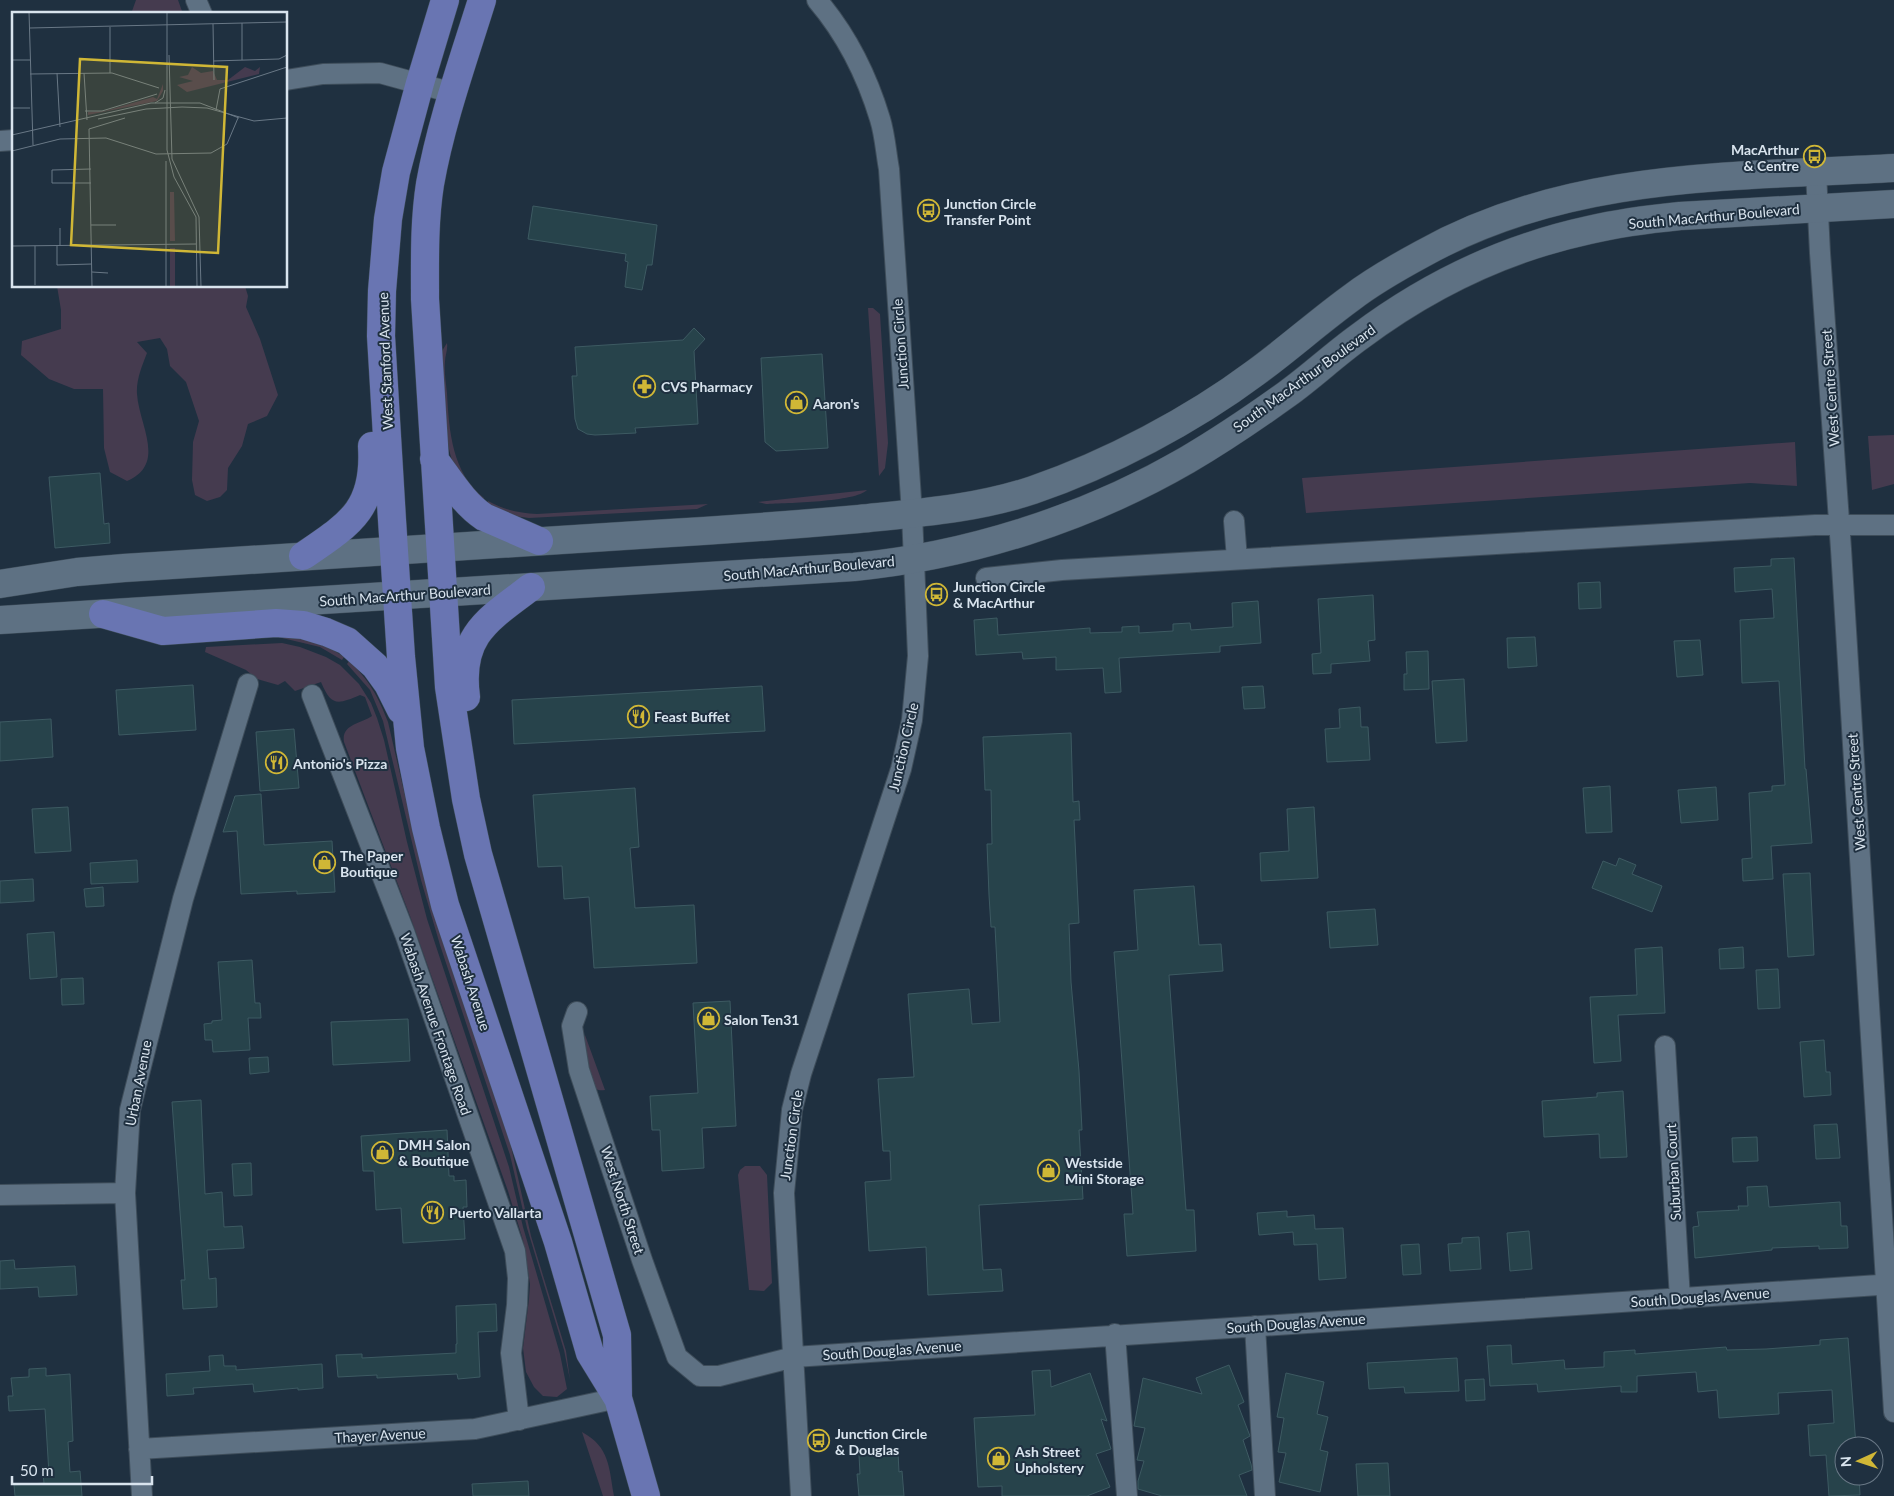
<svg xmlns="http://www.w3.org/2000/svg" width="1894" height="1496" viewBox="0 0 1894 1496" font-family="Lato,sans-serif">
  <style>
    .green { fill: #453b4f }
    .building { fill: #27434b; stroke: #3d5a62 }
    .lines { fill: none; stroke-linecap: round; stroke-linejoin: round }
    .street-casing { stroke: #3e4d5a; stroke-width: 22 }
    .secondary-casing { stroke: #3e4d5a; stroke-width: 29 }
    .primary-casing { stroke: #3e4d5a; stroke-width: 29 }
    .street { stroke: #5e7183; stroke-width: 20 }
    .secondary { stroke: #5e7183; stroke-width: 28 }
    .primary { stroke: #6975b2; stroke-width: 28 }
    .labels { text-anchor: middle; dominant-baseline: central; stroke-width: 4; stroke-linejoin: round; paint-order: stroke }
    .poi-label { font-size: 14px; font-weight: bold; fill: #d9e4ee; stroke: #1f3040; text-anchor: start }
    .street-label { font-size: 14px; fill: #d9e4ee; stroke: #1f3040 }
    .inset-road { fill: none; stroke: #697886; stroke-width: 1 }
    .view { fill: #d0b736; fill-opacity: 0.15; stroke: #d0b736; stroke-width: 2.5 }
    .inset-edge { fill: none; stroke: #d9e4ee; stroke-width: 2.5 }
  </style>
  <rect width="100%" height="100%" fill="#1f3040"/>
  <path class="green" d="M136 0H178L183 14H131Z
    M57 286H245L248 296 246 307 260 339 278 395 267 416 248 424 242 446 228 468 227 490 220 497 207 501 195 495 192 480 193 442 199 421 186 382 170 366 167 349 160 338 137 342 147 353C142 366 136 380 137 394 139 425 167 464 127 481L110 472 104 448 103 389H74L49 379 21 355 22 341 61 329V310Z
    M868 308H873L880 314 888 443 885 468 879 476Z
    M447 343C448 350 445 355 445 362 444 372 446 383 447 393 449 431 452 473 484 498L481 502C473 492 464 482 457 471 442 447 443 381 442 351Z
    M1894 435V484L1872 490 1868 436Z
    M1795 442 1797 486 1750 483 1306 513 1302 478Z
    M867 490C856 502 786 503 766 504L758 502Z
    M488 501C504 510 519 513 537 514L708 504 697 509 529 518 514 516 486 505Z
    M278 637C303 638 323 642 344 657L342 660 320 647Z
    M282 643 300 647 326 657 340 665 359 684 371 703 377 718 384 740 407 842 427 919 509 1167 523 1227 560 1354 567 1389 557 1397 543 1396 534 1387 526 1372 523 1348 529 1299 530 1284 523 1240 508 1191 410 916 344 742C341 724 361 724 372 716L365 697 360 695C337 705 331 706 321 682L295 691 285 681 278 685 257 679 246 670 205 652 206 647Z
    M349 661C369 680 378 696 388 722L424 878 508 1133 531 1236 566 1351 570 1380 564 1350 527 1228 510 1155 440 945 421 880 383 721 370 690 347 664Z
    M585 1035 605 1090C599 1091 596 1090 592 1085L584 1038Z
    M745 1166H760L767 1175 772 1283 764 1291 749 1290 738 1175 740 1170Z
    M582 1432C610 1447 609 1468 614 1496H603Z"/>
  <path class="building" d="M533 206 657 225 652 265H647L642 290 625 287 628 262 625 261 626 254 528 239Z
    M694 328 705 339 694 351 698 424 635 428 636 433 595 435 587 434 578 429 575 419 572 376H577L575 347 683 340Z
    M822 354 828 448 776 451 765 442 761 358Z
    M100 473 104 524 109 523 110 543 55 548 49 477Z
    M1794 558 1805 769H1806L1812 843 1771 846 1773 879 1743 881 1742 859 1752 858 1749 793 1772 791V786L1785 785 1779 681 1742 683 1740 620 1774 618 1772 589 1735 592 1734 568 1771 566V559Z
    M1600 582 1601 608 1579 609 1578 583Z
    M1373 595 1375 640 1368 641 1370 661 1331 664V673L1313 674 1312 654 1321 653 1318 599Z
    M1258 601 1261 643 1220 646V652L1119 658 1121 692 1105 693 1103 668 1056 670V657L1023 659 1022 652 976 655 974 620 997 618 998 635 1090 628V633L1122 632V627L1139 626V633L1173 631V624L1190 623 1191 630 1233 627 1232 603Z
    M1535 637 1537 666 1508 668 1507 638Z
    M1700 640 1703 675 1677 677 1674 641Z
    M1428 651 1429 689 1404 690V674H1407L1406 652Z
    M1464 679 1467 741 1436 743 1432 681Z
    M193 685 196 730 119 735 116 690Z
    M762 686 765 731 514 744 512 700Z
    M1263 686 1265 708 1244 709 1242 687Z
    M1360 707 1361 727H1368L1370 760 1327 762 1325 729 1340 728 1339 709Z
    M51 719 53 757 0 761V722Z
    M294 729 299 788 260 791 256 732Z
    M1071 733 1073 802 1079 801 1080 820H1074L1079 923 1069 924 1071 982 1079 1071 1082 1130H1079L1083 1199 979 1205 983 1270 1001 1269 1003 1291 928 1295 926 1247 869 1251 865 1182 891 1180 890 1151H883L878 1079 914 1077 908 994 969 989 972 1024 1000 1022 995 927H991L989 895 987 844H992L991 790H985L983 737Z
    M1610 786 1612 832 1586 833 1583 788Z
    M1716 787 1718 820 1681 823 1678 790Z
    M635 788 639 847 630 848 635 908 694 905 697 963 594 968 589 897 564 899 562 866 538 867 533 795Z
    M261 794 264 845 332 841 335 892 297 894V891L241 894 237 831 223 832 235 796Z
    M68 807 71 851 35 853 32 809Z
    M1314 807 1318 878 1261 881 1260 853 1289 851 1287 809Z
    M1619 858 1636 865 1632 874 1662 886 1652 912 1592 888 1603 861 1616 866Z
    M137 860 138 882 91 884 90 863Z
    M1810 873 1814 955 1788 957 1783 874Z
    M33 879 34 901 0 903V881Z
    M1194 886 1199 945 1221 944 1223 971 1169 975 1186 1210H1194L1196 1251 1127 1256 1124 1214H1133L1114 952 1138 950 1134 890Z
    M103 887 104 906 86 907 84 889Z
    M1375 909 1378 945 1330 948 1327 912Z
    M54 932 57 977 30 979 27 934Z
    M1662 947 1665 1013 1618 1015 1621 1061 1594 1063 1590 997 1637 995 1635 949Z
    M1743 947 1744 968 1720 969 1719 949Z
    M252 960 255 1003H260L261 1018H248L250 1050 213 1052 212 1040H205L204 1024 212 1023V1021L222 1020 218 962Z
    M1778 969 1780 1008 1758 1009 1756 970Z
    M83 978 84 1004 62 1005 61 979Z
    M730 1001 736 1126 702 1128 704 1168 662 1171 660 1130H652L650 1096 698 1093 693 1003Z
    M408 1019 410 1061 333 1065 331 1022Z
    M1824 1040 1826 1072H1830L1831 1095 1804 1097 1800 1042Z
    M268 1057 269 1072 250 1074 249 1058Z
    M1623 1091 1627 1157 1600 1158 1599 1134 1544 1137 1542 1101 1597 1097V1093Z
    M201 1100 205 1194 222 1192 224 1227 242 1226 244 1248 207 1250 209 1279 216 1278 217 1307 183 1309 181 1280H185L172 1102Z
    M1837 1124 1840 1158 1816 1159 1814 1125Z
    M447 1130 449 1176H454V1181L466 1180 467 1207H463L465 1239 403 1243 401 1208 376 1210 374 1171H363L361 1136Z
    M1757 1137 1758 1161 1733 1162 1732 1138Z
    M251 1163 252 1195 234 1196 232 1164Z
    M1767 1186 1769 1207 1840 1202 1841 1226H1847L1848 1248 1819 1249V1246L1772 1248V1250L1695 1258 1693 1227 1699 1226 1697 1212 1739 1210 1738 1206H1748L1747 1187Z
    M1287 1211V1217L1314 1215 1315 1229 1343 1228 1346 1278 1319 1280 1317 1244 1294 1245 1293 1232 1259 1235 1257 1213Z
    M1529 1231 1532 1269 1510 1271 1507 1233Z
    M1479 1237 1481 1269 1450 1271 1448 1244 1462 1243V1238Z
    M1419 1244 1421 1274 1403 1275 1401 1245Z
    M14 1260 15 1269 75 1266 77 1295 39 1297 38 1287 0 1289V1261Z
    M496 1304 497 1331 478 1332 480 1377 458 1379 457 1374 377 1378V1375L338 1377 336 1355 362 1354V1358L456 1353V1344H457L456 1306Z
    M1848 1338 1856 1446H1844V1476H1859L1860 1495 1829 1496 1826 1455 1810 1456 1808 1425 1834 1423 1832 1390 1778 1393 1779 1414 1719 1418 1717 1390 1698 1392 1696 1372 1637 1376V1392H1621V1386L1538 1392 1537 1384 1490 1386 1487 1346 1511 1345 1512 1364 1564 1360 1565 1369 1604 1367V1352L1635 1350V1354L1726 1347 1727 1350 1766 1349 1820 1345V1340Z
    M223 1355 224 1366H236V1370L322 1364 323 1388 298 1390V1388L254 1392 253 1384 193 1388 194 1394 167 1396 166 1374 210 1371 209 1356Z
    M1457 1358 1459 1391 1405 1393 1404 1387 1369 1389 1367 1363Z
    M1229 1365 1244 1402 1238 1405 1250 1436 1243 1440 1251 1464 1252 1470 1239 1475 1247 1496H1162L1138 1489V1481L1144 1461 1137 1460 1145 1428 1134 1426 1143 1378 1202 1394 1196 1378Z
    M46 1368V1376L70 1374 73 1441 68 1442 70 1472 80 1471 82 1496H15L14 1485 44 1483 43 1474H49L45 1409 9 1411 8 1396H13L11 1378 29 1377V1369Z
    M1050 1370 1051 1387 1090 1373 1107 1421 1101 1419 1111 1449 1096 1454 1110 1487 1087 1496H1002V1486L978 1487 974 1418 1035 1415 1032 1371Z
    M1286 1373 1324 1382 1317 1414 1328 1417 1320 1450 1328 1452 1320 1492 1279 1482 1286 1453 1278 1452 1284 1418 1277 1417Z
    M1484 1379 1485 1400 1466 1401 1465 1380Z
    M898 1453 899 1472 902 1471 904 1496H859L857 1474H860L859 1455Z
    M1388 1463 1390 1496H1358L1356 1464Z
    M528 1481 529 1496H473L472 1484Z"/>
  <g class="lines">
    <defs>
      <path id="street" d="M196 0 202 14
        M286 80 323 74 380 73 453 93
        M0 141 14 140
        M1816 172 1820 253 1841 549 1894 1412
        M1234 521 1237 559
        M986 578 1062 570 1815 525H1894
        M312 695 405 934 515 1251 518 1278 517 1305 511 1353 519 1420
        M577 1012 572 1026 579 1070 642 1260 677 1357 700 1376H719L794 1357 1894 1284
        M1665 1046 1680 1299
        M0 1195 125 1193
        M1255 1326 1265 1496
        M1115 1334 1127 1496
        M139 1449 475 1429 618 1398
        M142 1496 125 1193 130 1110 183 899 248 684
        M801 1496 784 1193 792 1110 801 1074 901 769 912 720 918 656 912 514 889 169C886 153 885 135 880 119 867 76 846 34 817 0"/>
      <path id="secondary" d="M0 584 77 572 124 568C301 557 478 544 654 534 723 530 791 525 859 519 918 513 976 509 1033 490 1109 464 1192 420 1255 373 1288 349 1318 322 1351 298 1373 281 1398 267 1422 254 1568 172 1732 177 1894 168
        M0 620 854 567C969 556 1087 518 1187 460 1221 440 1255 417 1287 394 1312 376 1334 355 1359 337 1427 286 1506 248 1589 230 1619 223 1650 219 1680 216L1894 204"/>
      <path id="primary" d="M445 0 420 83 396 172 388 219 382 291 381 336 392 520 401 657 410 748 426 828 445 905 558 1242 590 1353 617 1397
        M482 0C463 61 441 122 430 184 424 222 425 261 425 299L449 687 466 799 478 854 617 1335 618 1398 646 1496
        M434 459C450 480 463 503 484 517L539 541
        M303 556C350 524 376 509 372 446
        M103 614 163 631 276 623 303 625 326 632 347 641 375 666 388 684 401 710
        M466 697C458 636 487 620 531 587"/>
    </defs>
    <use href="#street" class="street-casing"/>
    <use href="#secondary" class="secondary-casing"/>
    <use href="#primary" class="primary-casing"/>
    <use href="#street" class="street"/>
    <use href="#secondary" class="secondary"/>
    <use href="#primary" class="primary"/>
  </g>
  <defs>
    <symbol id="bus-ring" viewBox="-11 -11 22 22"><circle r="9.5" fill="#1f3040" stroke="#d0b736" stroke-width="1.5"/><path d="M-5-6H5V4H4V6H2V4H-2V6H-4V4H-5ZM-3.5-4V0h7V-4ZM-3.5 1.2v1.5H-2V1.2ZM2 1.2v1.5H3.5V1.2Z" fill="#d0b736"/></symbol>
    <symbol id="pharmacy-ring" viewBox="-11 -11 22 22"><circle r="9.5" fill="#1f3040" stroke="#d0b736" stroke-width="1.5"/><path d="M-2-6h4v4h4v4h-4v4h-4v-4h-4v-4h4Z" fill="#d0b736"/></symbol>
    <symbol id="shop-ring" viewBox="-11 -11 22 22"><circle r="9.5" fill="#1f3040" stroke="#d0b736" stroke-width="1.5"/><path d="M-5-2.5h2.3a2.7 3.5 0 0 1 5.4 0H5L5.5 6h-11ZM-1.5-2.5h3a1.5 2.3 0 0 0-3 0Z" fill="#d0b736"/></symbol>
    <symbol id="restaurant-ring" viewBox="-11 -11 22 22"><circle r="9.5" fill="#1f3040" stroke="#d0b736" stroke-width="1.5"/><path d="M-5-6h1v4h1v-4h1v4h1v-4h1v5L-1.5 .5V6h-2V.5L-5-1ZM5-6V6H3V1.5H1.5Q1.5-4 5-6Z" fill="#d0b736"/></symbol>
  </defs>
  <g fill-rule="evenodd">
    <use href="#bus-ring" x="1802" y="144" width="25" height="25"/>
    <use href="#bus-ring" x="916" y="198" width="25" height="25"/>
    <use href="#pharmacy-ring" x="632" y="374" width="25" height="25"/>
    <use href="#shop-ring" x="784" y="390" width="25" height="25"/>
    <use href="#bus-ring" x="924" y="582" width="25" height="25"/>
    <use href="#restaurant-ring" x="626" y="704" width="25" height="25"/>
    <use href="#restaurant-ring" x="264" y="750" width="25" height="25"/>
    <use href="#shop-ring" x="312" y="850" width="25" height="25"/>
    <use href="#shop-ring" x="696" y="1006" width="25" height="25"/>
    <use href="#shop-ring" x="370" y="1140" width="25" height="25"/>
    <use href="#shop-ring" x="1036" y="1158" width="25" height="25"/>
    <use href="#restaurant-ring" x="420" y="1200" width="25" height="25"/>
    <use href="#bus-ring" x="806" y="1428" width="25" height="25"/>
    <use href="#shop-ring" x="986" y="1446" width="25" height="25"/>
  </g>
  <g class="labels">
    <g class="poi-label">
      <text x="1799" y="149" text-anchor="end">MacArthur<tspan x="1799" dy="16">&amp; Centre</tspan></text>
      <text x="944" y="203">Junction Circle<tspan x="944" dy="16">Transfer Point</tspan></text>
      <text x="661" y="386">CVS Pharmacy</text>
      <text x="813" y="403">Aaron's</text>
      <text x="953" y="586">Junction Circle<tspan x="953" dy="16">&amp; MacArthur</tspan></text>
      <text x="654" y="716">Feast Buffet</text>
      <text x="293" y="763">Antonio's Pizza</text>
      <text x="340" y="855">The Paper<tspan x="340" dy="16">Boutique</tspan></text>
      <text x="724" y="1019">Salon Ten31</text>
      <text x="398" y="1144">DMH Salon<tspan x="398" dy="16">&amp; Boutique</tspan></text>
      <text x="1065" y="1162">Westside<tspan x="1065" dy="16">Mini Storage</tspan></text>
      <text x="449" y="1212">Puerto Vallarta</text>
      <text x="835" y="1433">Junction Circle<tspan x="835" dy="16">&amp; Douglas</tspan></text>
      <text x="1015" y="1451">Ash Street<tspan x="1015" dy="16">Upholstery</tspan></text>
    </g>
    <g class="street-label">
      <text transform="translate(1714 216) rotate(-5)">South MacArthur Boulevard</text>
      <text transform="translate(900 344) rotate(-94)">Junction Circle</text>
      <text transform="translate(385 361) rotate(-92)">West Stanford Avenue</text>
      <text transform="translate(1304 378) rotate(-36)">South MacArthur Boulevard</text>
      <text transform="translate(1830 388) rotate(-94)">West Centre Street</text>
      <text transform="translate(809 568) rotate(-5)">South MacArthur Boulevard</text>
      <text transform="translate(405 595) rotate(-4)">South MacArthur Boulevard</text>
      <text transform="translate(903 747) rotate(-77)">Junction Circle</text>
      <text transform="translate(1856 792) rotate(-94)">West Centre Street</text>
      <text transform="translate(471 983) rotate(72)">Wabash Avenue</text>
      <text transform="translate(436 1024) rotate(71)">Wabash Avenue Frontage Road</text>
      <text transform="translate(138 1083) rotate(-79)">Urban Avenue</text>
      <text transform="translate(791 1135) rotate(-82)">Junction Circle</text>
      <text transform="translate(1673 1172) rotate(-93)">Suburban Court</text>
      <text transform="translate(623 1200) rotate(72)">West North Street</text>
      <text transform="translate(1700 1297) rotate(-4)">South Douglas Avenue</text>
      <text transform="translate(1296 1323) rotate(-4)">South Douglas Avenue</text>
      <text transform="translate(892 1350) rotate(-4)">South Douglas Avenue</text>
      <text transform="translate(380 1435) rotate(-3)">Thayer Avenue</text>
    </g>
  </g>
  <g transform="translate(12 12)">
    <rect width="275" height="275" fill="#1f3040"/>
    <path d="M180 55 189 61 201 59 205 68H216L233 55 243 59 248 55 247 62 175 80 165 73 181 69 167 65 176 63ZM151 72V79L145 89 76 103V100L93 99 141 85 145 87ZM162 180 163 229H158V180ZM158 236H163V275H158Z" fill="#453b4f"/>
    <path class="inset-road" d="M17 0 21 133M155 0V138L162 165 184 205 185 275M230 11V48M201 12 202 68M18 16 275 10M157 43 160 147 187 205 189 275M0 48H18M201 49 267 47 275 43M45 61 48 115M72 61 75 108M98 61V15M18 62 100 61 147 76M143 91 151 86 153 78M0 96H18M204 98 208 77 275 55M73 99H90L145 82M86 107 134 97 170 95 195 96 242 109 275 106M0 123 139 91H188L227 106M0 139 48 127 94 126 144 142 199 141 215 132 226 106M154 149V275M79 171H40V158L79 157M79 213H104M48 216V234M0 234 184 232M23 234V273M45 234V253L80 252M80 260 96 261M80 275 77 117 113 106"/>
    <path class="view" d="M68 47 215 55 206 241 59 233Z"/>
    <rect width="275" height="275" class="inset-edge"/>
  </g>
  <g transform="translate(1859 1461) rotate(267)"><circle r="24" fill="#1f3040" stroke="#697886"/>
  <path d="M0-4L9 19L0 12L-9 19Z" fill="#d0b736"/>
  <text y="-8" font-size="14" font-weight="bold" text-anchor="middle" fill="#d9e4ee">N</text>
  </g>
  <path d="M12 1476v8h140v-8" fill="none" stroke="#d9e4ee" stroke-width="2.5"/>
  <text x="20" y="1476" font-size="15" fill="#d9e4ee" stroke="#1f3040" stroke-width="4" paint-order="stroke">50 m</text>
</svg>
